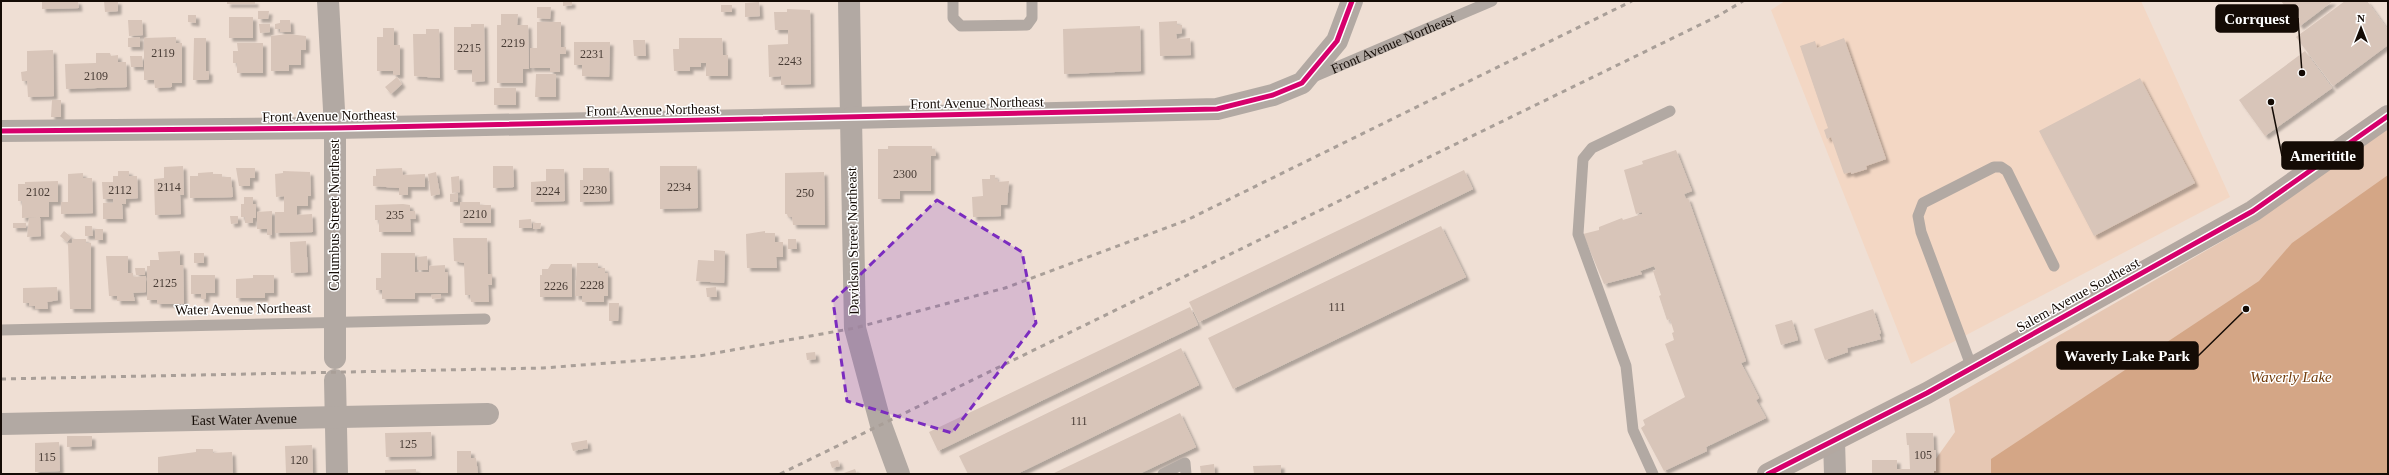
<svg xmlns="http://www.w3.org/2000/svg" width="2389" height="475" viewBox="0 0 2389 475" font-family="Georgia,serif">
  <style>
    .built { fill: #f3d7c4 }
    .green { fill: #e6c7b3 }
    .water { fill: #d4a686 }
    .building { fill: #d8c5b9; filter: url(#shadow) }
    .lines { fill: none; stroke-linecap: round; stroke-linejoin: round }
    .service { stroke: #b2a9a3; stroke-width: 11 }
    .minor { stroke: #b2a9a3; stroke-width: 22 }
    .tertiary { stroke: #b2a9a3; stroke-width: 22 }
    .secondary { stroke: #b3a8a1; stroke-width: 22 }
    .rail { stroke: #a99f98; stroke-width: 3; stroke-dasharray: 5 5; stroke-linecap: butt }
    .cycleway-casing { stroke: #fff; stroke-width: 8 }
    .cycleway { stroke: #d6006c; stroke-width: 5 }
    .marked { fill: #7b2cbf; fill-opacity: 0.2; stroke: #7b2cbf; stroke-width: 3; stroke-dasharray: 8 5; stroke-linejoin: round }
    .labels { text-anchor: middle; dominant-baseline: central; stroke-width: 3; stroke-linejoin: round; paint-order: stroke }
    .number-label { font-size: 12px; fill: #483c35 }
    .street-label { font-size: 14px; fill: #140b05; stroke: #fff }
    .water-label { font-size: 15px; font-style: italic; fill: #733c0b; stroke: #fff }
    .leader { fill: none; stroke: #140b05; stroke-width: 1.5 }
    .callout-dot { fill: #140b05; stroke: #fff; stroke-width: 1.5 }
    .callout { fill: #140b05; stroke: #140b05; stroke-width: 1.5 }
    .callout-label { font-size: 15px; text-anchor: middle; font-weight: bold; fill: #fff }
  </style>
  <defs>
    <filter id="shadow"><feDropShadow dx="3.5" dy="3.5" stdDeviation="1" flood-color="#0004"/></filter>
  </defs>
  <rect width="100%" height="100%" fill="#efdfd4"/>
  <path class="built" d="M1785 1H2141L2230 197 1911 364 1771 10Z"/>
  <path class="green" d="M2388 120V474H1930V467L1955 432 1949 399 2259 220Z"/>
  <path class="water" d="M2388 175V474H1991V459L2259 281 2292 243Z"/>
  <path class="building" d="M42 1H78L79 8 42 9Z
    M104 1H118V11L105 12Z
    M227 1H255V4H227Z
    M563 1H572V5L563 6Z
    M2281 1H2333L2300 26Z
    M2345 1H2367L2388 30V45L2333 86 2296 37Z
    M759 2 760 16 745 17V3Z
    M721 5H732V12H721Z
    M537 7H551L550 19 537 18Z
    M787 9 810 10 811 84 781 85V76L769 77 768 45 788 44V30H775L774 12H787Z
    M258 11H269L268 19H258Z
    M501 14H518L517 25H528L529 69H523V83H497V25H501Z
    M188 15H196V23L188 22Z
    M229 17H253V38H229Z
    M128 20H142L143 35 129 36Z
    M280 20H290L291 32H280V29H275V24L280 23Z
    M1177 21V25H1182V33L1176 34 1177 39 1190 38 1191 55 1160 56 1159 22Z
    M537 22H561V47H566V54H560V72H550V68H530V48H537Z
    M259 24H270V32L260 33Z
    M471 24H484L485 81 472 82V70H454V27H471Z
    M1140 26 1141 71 1064 74 1063 29Z
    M383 28H394V45H400V75H393V71H377V37H383Z
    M426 29H439L440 78 414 76 413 34H426Z
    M288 34 306 36V50H301V65H289V71H271V36Z
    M140 37V47H128V38Z
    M176 37V43H182V83H172V87L155 88 154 80H144V38Z
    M194 38H206V71H209V79L206 80H193Z
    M679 38H722L723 55H728V76H706V63H701V67H690V71H674L673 49H679Z
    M1844 38 1886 159 1866 166 1867 169 1851 174V172L1844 174 1831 137 1827 139 1824 130 1828 128 1800 46 1815 41 1817 48Z
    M633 40H645L646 56H634Z
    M574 42H610L609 77 582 76V65H574Z
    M237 43H263V73H237V63H233V51H238Z
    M53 50 54 96 28 97 27 81H22L21 72 27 71V51Z
    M2305 51 2332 88 2265 136 2239 100Z
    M96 53H110L111 56 118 55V62H126L127 87 66 89 65 64 96 63Z
    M130 56H142L143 67H131Z
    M536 74H556V97H535Z
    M397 77 402 84 391 94 385 87Z
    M2140 78 2195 183 2094 236 2039 131Z
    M494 88H516V105H494Z
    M52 100H61V117H51Z
    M888 146H932V149H935L936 156H931V191H900V199H878V149H888Z
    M1676 150 1692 191 1684 194 1686 199 1688 198 1746 361 1741 363 1759 398 1756 400 1766 418 1706 447 1707 451 1664 471 1641 428 1645 425 1643 420 1685 397 1665 344 1674 340 1672 333 1674 332 1670 319 1667 320 1659 296 1661 295 1653 271 1656 270 1654 266 1640 271 1642 274 1604 284 1583 234 1599 230V227L1622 218 1623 220 1642 214V212L1636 214 1624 170 1643 164 1642 161Z
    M183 166 184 195H180L181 214 155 215 154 179 164 178V167Z
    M493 166H513L514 187 493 188Z
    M660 166H697L698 208 660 209Z
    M236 168H255V178H250V186H239Z
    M402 168 403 175 425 174V187H408V195H399V188L373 186V176H376V169Z
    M583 168H609L610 201 580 202V180H583Z
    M546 169H564L565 201 531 202V182L546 181Z
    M1464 170 1473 189 1199 322 1189 302Z
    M118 171H129V176H137L138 198 126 199V204H122L123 219H103V203H113V199H103L102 182H113V176H118Z
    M283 171 310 172 311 196H308V206H297V215L312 214 313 232 275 233V212H284V196L276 197 275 174 283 173Z
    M213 172V174H222V177H231L233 197 190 198V176H198V173Z
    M436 172 440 194 431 196 428 174Z
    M824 172 825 225H793L792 217H788L787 214H785V173Z
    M83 173V178H92L93 213 61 214V202H68V174Z
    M990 175H995V179H998V182L1009 181 1007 205H1001V216L973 217 972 197 983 196 982 179H990Z
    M459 176 460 192 452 193 451 177Z
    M58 181V202H49V217H40L41 236 27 237 29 218 36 217 22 218V201H18V184H25V182Z
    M458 193V202H450V194Z
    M244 197H253V204H256V218H253V223H245V217H241V204H244Z
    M460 202H480V205H491V223H460Z
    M403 204 410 205V211H415L416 219H410L411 232H379V220H375V205Z
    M272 211V235H267V229H257V212Z
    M230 216H238V223L231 224Z
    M531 219 532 228H519V220Z
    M13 223H26V228H13Z
    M533 223H541L540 229H533Z
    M85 226H92L93 236H85Z
    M1441 226 1466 277 1233 389 1208 338Z
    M95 229H103V240H95Z
    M64 231 71 237 67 242 60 236Z
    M765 231V233H775V242H783V257H776L777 268H747L746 234Z
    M453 238H487L488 274H492V285H488L489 302H471L470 295H465L464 263 454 261Z
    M72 239H86V243H91V309H70L68 243H72Z
    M788 239H796L797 249H788Z
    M306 241 308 272 291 273 290 242Z
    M714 250 725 251 724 283 696 281 698 260 714 261Z
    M180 251V265H183L184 304H157V300H147V266H150V260H159L158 252Z
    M194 253H204V263H194Z
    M381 253H415V272H429V266L445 265V272H448V293H415V299H382V290H376V278H381Z
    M106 256H128V273H133V277L146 276V292L133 293 135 301H117V296H109Z
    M427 256 428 270H418L417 257Z
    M577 263H598V268H605V273H608V296H604V302H582V296H575Z
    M551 264H572V297H540V275H542V269H548Z
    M135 268H145V275H136Z
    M191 275H215V293H206V299H201V294H191Z
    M253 275H274V293H265V298H236V279L253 278Z
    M57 287 58 300 47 302 48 309H35V306H29V303H23V288Z
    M716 287 717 297H707L706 288Z
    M441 294V298L432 299 431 295Z
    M609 303H619L618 321H609Z
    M1190 307 1198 325 938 451 929 432Z
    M1873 309 1881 333 1879 334 1881 339 1847 348 1848 352 1825 360 1814 329Z
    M1792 320 1798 340 1781 345 1775 325Z
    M1181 348 1199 385 1017 474H968L959 456Z
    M815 352 816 359 807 360 806 353Z
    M1180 413 1196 447 1139 474H1052Z
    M431 432 432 456 386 457 385 433Z
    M1906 433H1933L1934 450H1936V471H1934V474H1872V460H1897V469H1910L1909 445H1907Z
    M67 436H92V446L67 447Z
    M587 440 588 448 573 451 571 443Z
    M59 442 60 471 35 472V443Z
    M312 445 313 474H286L285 446Z
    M196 449H213V453L232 452 233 474H158V457L196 452Z
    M457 451H471V458H476L478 474H457Z
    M838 460 840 466 832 468 830 462Z
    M1214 464 1215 474H1201L1200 466Z
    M1281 465V474H1254L1253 466Z
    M416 469V474H385V470Z
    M855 469 857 474H841Z"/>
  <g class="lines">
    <g class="service">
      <path d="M953 1V18L961 26 1027 25 1032 18V1"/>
      <path id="s1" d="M1311 78 1492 1"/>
      <path d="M1 330 485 319"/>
      <path d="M1972 368 1921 232 1918 216 1923 203 1994 167H2001L2007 171 2054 266"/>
      <path d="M1163 474 1185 463 1186 474"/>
      <path d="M1653 474 1633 430 1626 366 1578 234 1583 159 1592 148 1670 111"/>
    </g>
    <g class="minor">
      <path d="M328 1 335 128V358"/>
      <path d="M1 131 335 128 851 118 849 1"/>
      <path d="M335 380 337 474"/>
      <path id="s2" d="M1 424 488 414"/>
      <path d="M1834 441 1835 474"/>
    </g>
    <path class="tertiary" d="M899 474 881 425 855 328 851 118 1217 109 1273 95 1302 83 1337 41 1352 1"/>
    <path class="secondary" d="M1768 474 1927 393 2253 211 2388 116"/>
    <path class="rail" d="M1 379 543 368 699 356 855 328 1005 288 1187 220 1632 1
      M780 474 1718 16 1743 1"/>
    <defs>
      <path id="cycleway" d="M1 131 335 128 1217 109 1273 95 1302 83 1337 41 1352 1
        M1768 474 1927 393 2253 211 2388 116"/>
    </defs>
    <use href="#cycleway" class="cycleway-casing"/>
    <use href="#cycleway" class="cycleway"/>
  </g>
  <path class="marked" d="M937 200 1022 252 1036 323 952 433 847 401 833 301Z"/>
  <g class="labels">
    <g class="number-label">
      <text x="513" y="43">2219</text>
      <text x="469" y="48">2215</text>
      <text x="163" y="53">2119</text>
      <text x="592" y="54">2231</text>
      <text x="790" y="61">2243</text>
      <text x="96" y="76">2109</text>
      <text x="905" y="174">2300</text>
      <text x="169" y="187">2114</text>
      <text x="679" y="187">2234</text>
      <text x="120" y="190">2112</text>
      <text x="595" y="190">2230</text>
      <text x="548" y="191">2224</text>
      <text x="38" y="192">2102</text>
      <text x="805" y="193">250</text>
      <text x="475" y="214">2210</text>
      <text x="395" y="215">235</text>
      <text x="165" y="283">2125</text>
      <text x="592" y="285">2228</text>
      <text x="556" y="286">2226</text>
      <text x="1337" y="307">111</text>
      <text x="1079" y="421">111</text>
      <text x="408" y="444">125</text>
      <text x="1923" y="455">105</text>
      <text x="47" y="457">115</text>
      <text x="299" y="460">120</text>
    </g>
    <g class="street-label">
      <text stroke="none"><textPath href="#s1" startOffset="89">Front Avenue Northeast</textPath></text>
      <text transform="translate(977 103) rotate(-1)">Front Avenue Northeast</text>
      <text transform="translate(653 110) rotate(-1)">Front Avenue Northeast</text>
      <text transform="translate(329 116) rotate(-1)">Front Avenue Northeast</text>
      <text transform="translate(334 215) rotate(-90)">Columbus Street Northeast</text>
      <text transform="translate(853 241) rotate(-91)">Davidson Street Northeast</text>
      <text transform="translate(2078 295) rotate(-29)">Salem Avenue Southeast</text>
      <text transform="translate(243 309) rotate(-1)">Water Avenue Northeast</text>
      <text stroke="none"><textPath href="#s2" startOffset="243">East Water Avenue</textPath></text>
    </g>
    <g class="water-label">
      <text x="2291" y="377">Waverly Lake</text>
    </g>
  </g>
  <path class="leader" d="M2302 73L2298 18M2271 102L2282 156M2246 309L2198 356"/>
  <g class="callout-dot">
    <circle cx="2302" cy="73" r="4"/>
    <circle cx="2271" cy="102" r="4"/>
    <circle cx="2246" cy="309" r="4"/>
  </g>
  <g class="callout">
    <rect x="2216" y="5" width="82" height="27" rx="4"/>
    <rect x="2282" y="142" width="81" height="27" rx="4"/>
    <rect x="2057" y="342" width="141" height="27" rx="4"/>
  </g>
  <g class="callout-label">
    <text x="2257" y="24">Corrquest</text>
    <text x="2323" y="161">Amerititle</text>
    <text x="2127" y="361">Waverly Lake Park</text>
  </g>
  <rect width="2389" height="475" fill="none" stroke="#140b05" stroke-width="4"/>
  <g transform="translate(2361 28)" stroke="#ffffff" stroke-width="3" paint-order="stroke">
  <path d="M0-3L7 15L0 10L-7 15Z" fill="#140b05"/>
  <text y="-6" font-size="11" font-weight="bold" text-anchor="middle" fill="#140b05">N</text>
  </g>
</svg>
